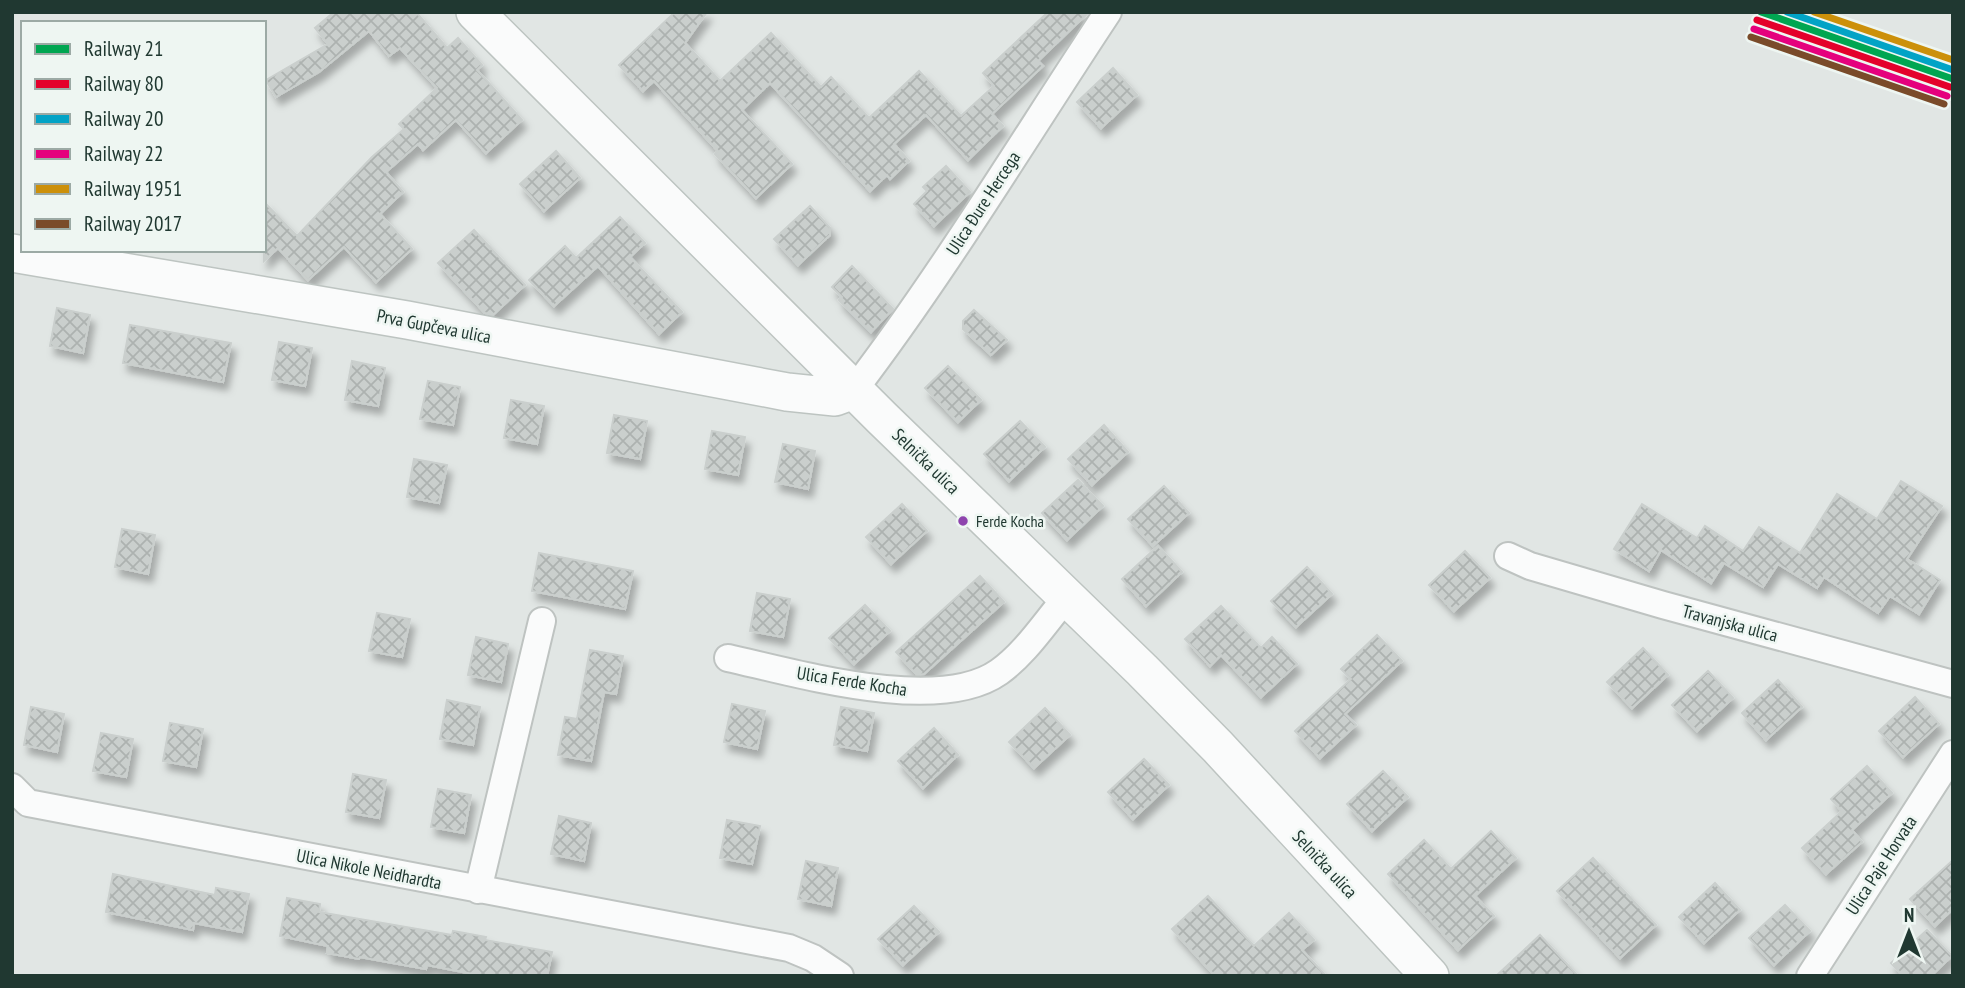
<svg xmlns="http://www.w3.org/2000/svg" width="1965" height="988" viewBox="0 0 1965 988" font-family="'PT Sans Narrow',sans-serif">
  <style>
    .building { fill: url(#building-cross-hatch); stroke: #cacfcd; stroke-width: 2; filter: url(#shadow) }
    .lines { fill: none; stroke-linecap: round; stroke-linejoin: round }
    .street-casing { stroke: #bec3c1; stroke-width: 30 }
    .secondary-casing { stroke: #bdc4c1; stroke-width: 40 }
    .street { stroke: #fafbfb; stroke-width: 26 }
    .secondary { stroke: #fafbfb; stroke-width: 37 }
    .rail-1-casing { stroke: #eef6f2; stroke-width: 12 }
    .rail-2-casing { stroke: #eef6f2; stroke-width: 12 }
    .rail-3-casing { stroke: #eef6f2; stroke-width: 12 }
    .rail-4-casing { stroke: #eef6f2; stroke-width: 12 }
    .rail-5-casing { stroke: #eef6f2; stroke-width: 12 }
    .rail-6-casing { stroke: #eef6f2; stroke-width: 12 }
    .rail-1 { stroke: #00a651; stroke-width: 7 }
    .rail-2 { stroke: #e4002b; stroke-width: 7 }
    .rail-3 { stroke: #02a3c6; stroke-width: 7 }
    .rail-4 { stroke: #e5007d; stroke-width: 7 }
    .rail-5 { stroke: #cc900a; stroke-width: 7 }
    .rail-6 { stroke: #7a4b2a; stroke-width: 7 }
    .bus-dot { fill: #8e44ad; stroke: #eef6f2; stroke-width: 2.5 }
    .labels { text-anchor: middle; dominant-baseline: central; stroke-width: 5; stroke-linejoin: round; paint-order: stroke }
    .bus-label { font-size: 16px; fill: #203831; stroke: #eef6f2; text-anchor: start }
    .street-label { font-size: 18px; fill: #203831; stroke: #eef6f2 }
  </style>
  <defs>
    <pattern id="building-cross-hatch" width="8" height="8" patternUnits="userSpaceOnUse" patternTransform="scale(1.75)"><rect width="8" height="8" fill="#cacfcd"/><path d="M0 0l8 8M0 8l8-8" fill="none" stroke="#adb2b0"/></pattern>
    <filter id="shadow"><feDropShadow dx="4.5" dy="8" stdDeviation="3.5" flood-color="#0004"/></filter>
  </defs>
  <rect width="100%" height="100%" fill="#e1e6e4"/>
  <path class="building" d="M334 12H416L447 48 458 38 482 65 477 70 522 120 486 153 456 120 423 150 418 144 386 172 403 192 380 214 412 249 376 282 344 247 308 280 278 248 264 261V202L297 236 372 157 404 129 399 124 437 88 400 48 389 56 369 31 319 72 276 97 266 80 328 44 315 28Z
    M675 12H707L685 43 720 81 771 33 821 87 831 77 869 118 919 71 961 116 994 86 983 73 1048 12H1089L1038 61 1043 66 992 114 1003 126 968 160 926 115 894 144 909 161 890 179 887 175 870 191 770 83 742 110 792 164 756 198 715 154 718 151 654 81 643 91 619 65Z
    M1113 68 1137 95 1101 128 1077 102Z
    M556 151 580 178 544 211 520 184Z
    M946 166 970 192 934 226 914 204 927 191 923 187Z
    M810 206 830 228V235L798 265 774 239Z
    M620 217 645 243 630 257 682 312 659 334 598 266 554 306 529 280 565 246 576 258Z
    M474 230 525 285 493 315 485 313 438 263Z
    M852 266 893 309 871 332 839 300 842 297 832 287Z
    M57 308 90 315 83 353 50 346Z
    M974 310 1007 340 991 355 963 329V321Z
    M130 325 231 343 223 382 123 363Z
    M279 342 312 348 305 386 272 380Z
    M352 361 385 368 378 406 345 400Z
    M948 366 981 400 958 422 925 388Z
    M428 381 460 387 453 425 420 419Z
    M511 400 544 406 537 444 504 438Z
    M614 415 647 421 640 459 607 453Z
    M1020 421 1045 447 1009 481 984 454Z
    M1104 425 1128 452 1092 485 1068 459Z
    M712 431 745 437 738 475 705 469Z
    M783 444 815 451 808 489 775 482Z
    M414 459 447 465 439 503 407 497Z
    M1078 480 1103 506 1067 540 1042 513Z
    M1901 481 1942 506 1907 559 1940 580 1919 614 1890 596 1878 613 1824 577 1817 588 1778 564 1763 587 1724 563 1711 583 1661 550 1649 571 1614 549 1642 504 1697 538 1705 526 1743 551 1759 527 1800 553 1837 494 1877 519Z
    M1164 486 1189 513 1153 546 1128 519Z
    M902 504 927 531 891 564 866 537Z
    M122 529 155 535 148 574 115 567Z
    M1158 546 1182 572 1146 606 1122 579Z
    M1465 551 1490 578 1454 611 1429 585Z
    M539 553 633 571 625 609 532 591Z
    M1307 567 1332 594 1296 627 1271 601Z
    M980 576 1004 602 924 674 917 675 896 652Z
    M757 593 790 599 783 637 750 631Z
    M865 605 890 631 854 664 829 638Z
    M1221 606 1261 648 1272 637 1297 664 1261 697 1221 655 1210 666 1185 639Z
    M377 613 410 619 402 657 369 651Z
    M1377 635 1402 661 1345 714 1356 725 1320 758 1295 731 1351 679 1341 669Z
    M476 637 508 644 501 682 468 675Z
    M1643 648 1668 675 1632 708 1607 682Z
    M590 650 623 656 616 694 604 692 591 761 558 755 565 717 577 719Z
    M1708 671 1733 698 1697 731 1672 705Z
    M1778 680 1802 707 1766 740 1742 713Z
    M1915 697 1939 724 1903 757 1879 731Z
    M447 700 480 707 473 745 440 739Z
    M732 704 765 711 757 749 724 742Z
    M31 707 64 714 57 752 24 745Z
    M841 707 874 713 867 751 834 745Z
    M1045 708 1070 735 1034 768 1009 742Z
    M170 723 203 729 196 767 163 761Z
    M934 728 958 755 923 788 898 761Z
    M101 733 133 739 126 777 93 771Z
    M1144 759 1169 785 1133 819 1108 792Z
    M1867 766 1892 793 1852 830 1862 842 1826 874 1802 848 1842 811 1831 799Z
    M1383 771 1408 797 1372 831 1347 804Z
    M353 774 386 780 379 818 346 812Z
    M438 789 471 795 464 833 431 827Z
    M559 816 591 823 584 861 551 854Z
    M727 820 760 826 752 864 720 858Z
    M1491 831 1516 858 1475 896 1494 916 1458 950 1388 874 1424 840 1451 869Z
    M1593 858 1656 925 1620 958 1557 891Z
    M1953 860V909L1935 926 1910 899Z
    M806 861 838 868 831 906 798 899Z
    M113 874 215 895 216 888 249 894 242 932 194 923 193 930 106 912Z
    M1715 883 1740 910 1704 943 1679 917Z
    M1208 896 1254 946 1289 913 1314 940 1302 950 1326 976H1215L1172 929Z
    M287 898 320 904 319 912 452 935 453 931 486 937 485 940 552 952 547 976H483L427 965 426 969 360 957 359 959 327 953 328 946 280 936Z
    M1785 905 1810 931 1774 965 1749 938Z
    M914 906 939 932 903 965 878 939Z
    M1927 930 1952 956 1931 976H1903L1891 963Z
    M1540 935 1578 976H1496Z"/>
  <g class="lines">
    <defs>
      <path id="street" d="M854 390C946 269 1024 139 1108 12
        M1508 556 1530 566 1663 605 1953 684
        M728 658C796 673 938 715 999 672 1026 653 1046 621 1067 597
        M12 787 28 803 789 948 813 958 840 976
        M478 890 542 621
        M1810 976 1953 754"/>
      <path id="secondary" d="M475 12 882 418 1142 670 1218 747 1430 976
        M12 253 407 320 787 392 835 397 854 390"/>
    </defs>
    <use href="#street" class="street-casing"/>
    <use href="#secondary" class="secondary-casing"/>
    <use href="#street" class="street"/>
    <use href="#secondary" class="secondary"/>
    <defs>
      <path id="rail-1" d="M1761 12 1953 79"/>
      <path id="rail-2" d="M1757 20 1950 87"/>
      <path id="rail-3" d="M1787 12 1953 70"/>
      <path id="rail-4" d="M1754 29 1947 96"/>
      <path id="rail-5" d="M1814 12 1953 60"/>
      <path id="rail-6" d="M1751 37 1944 104"/>
    </defs>
    <use href="#rail-1" class="rail-1-casing"/>
    <use href="#rail-2" class="rail-2-casing"/>
    <use href="#rail-3" class="rail-3-casing"/>
    <use href="#rail-4" class="rail-4-casing"/>
    <use href="#rail-5" class="rail-5-casing"/>
    <use href="#rail-6" class="rail-6-casing"/>
    <use href="#rail-1" class="rail-1"/>
    <use href="#rail-2" class="rail-2"/>
    <use href="#rail-3" class="rail-3"/>
    <use href="#rail-4" class="rail-4"/>
    <use href="#rail-5" class="rail-5"/>
    <use href="#rail-6" class="rail-6"/>
  </g>
  <circle class="bus-dot" cx="963" cy="521" r="6"/>
  <g class="labels">
    <g class="bus-label">
      <text x="976" y="521">Ferde Kocha</text>
    </g>
    <g class="street-label">
      <text transform="translate(983 203) rotate(-57)">Ulica Đure Hercega</text>
      <text transform="translate(434 326) rotate(11)">Prva Gupčeva ulica</text>
      <text transform="translate(926 461) rotate(44)">Selnička ulica</text>
      <text transform="translate(1730 623) rotate(15)">Travanjska ulica</text>
      <text transform="translate(852 681) rotate(9)">Ulica Ferde Kocha</text>
      <text transform="translate(1325 864) rotate(47)">Selnička ulica</text>
      <text transform="translate(1881 865) rotate(-57)">Ulica Paje Horvata</text>
      <text transform="translate(369 869) rotate(11)">Ulica Nikole Neidhardta</text>
    </g>
  </g>
  <rect width="1965" height="988" fill="none" stroke="#203831" stroke-width="28"/>
  <rect x="21" y="21" width="245" height="231" fill="#eef6f2" stroke="#9caaa5" stroke-width="2"/>
  <rect x="35" y="44" width="35" height="10" fill="#00a651" stroke="#9caaa5" stroke-width="2"/>
  <text x="84" y="56" font-size="21" fill="#203831">Railway 21</text>
  <rect x="35" y="79" width="35" height="10" fill="#e4002b" stroke="#9caaa5" stroke-width="2"/>
  <text x="84" y="91" font-size="21" fill="#203831">Railway 80</text>
  <rect x="35" y="114" width="35" height="10" fill="#02a3c6" stroke="#9caaa5" stroke-width="2"/>
  <text x="84" y="126" font-size="21" fill="#203831">Railway 20</text>
  <rect x="35" y="149" width="35" height="10" fill="#e5007d" stroke="#9caaa5" stroke-width="2"/>
  <text x="84" y="161" font-size="21" fill="#203831">Railway 22</text>
  <rect x="35" y="184" width="35" height="10" fill="#cc900a" stroke="#9caaa5" stroke-width="2"/>
  <text x="84" y="196" font-size="21" fill="#203831">Railway 1951</text>
  <rect x="35" y="219" width="35" height="10" fill="#7a4b2a" stroke="#9caaa5" stroke-width="2"/>
  <text x="84" y="231" font-size="21" fill="#203831">Railway 2017</text>
  <g transform="translate(1909 932)" stroke="#eef6f2" stroke-width="5" paint-order="stroke">
  <path d="M0-5L12 26L0 18L-12 26Z" fill="#203831"/>
  <text y="-10" font-size="19" font-weight="bold" text-anchor="middle" fill="#203831">N</text>
  </g>
</svg>
